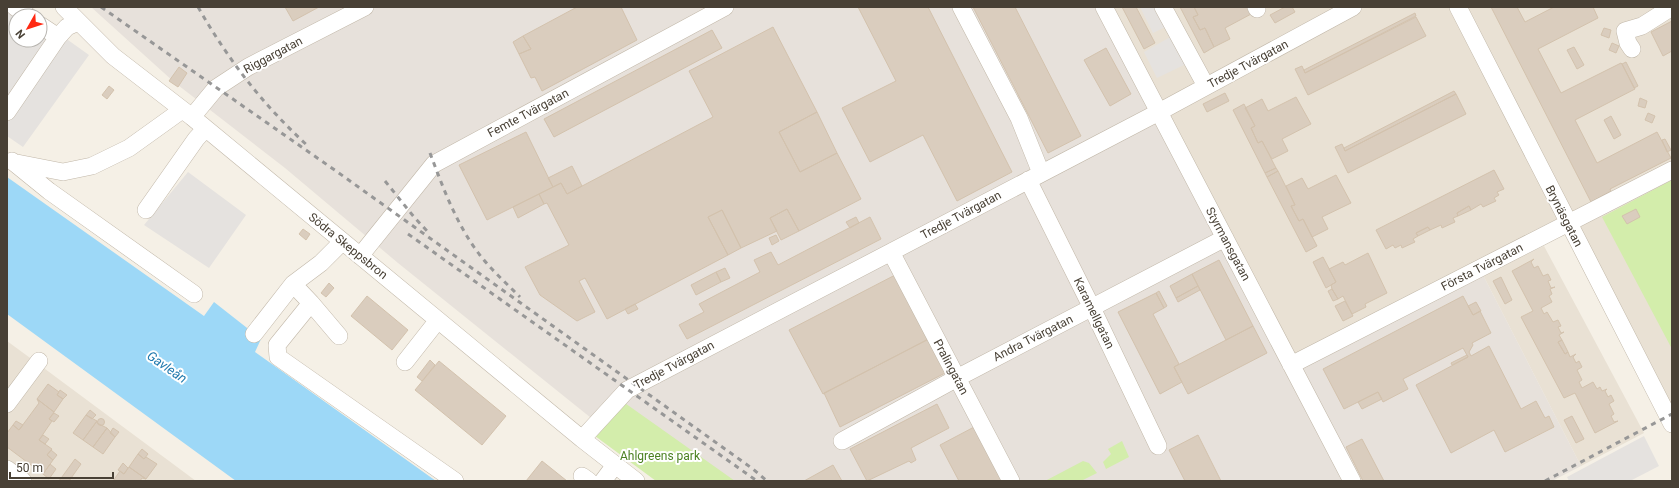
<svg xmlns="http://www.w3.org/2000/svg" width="1679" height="488" viewBox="0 0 1679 488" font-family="Roboto,sans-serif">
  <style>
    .residential { fill: #e9e1d4 }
    .industrial { fill: #e7e1db }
    .green { fill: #d3edab }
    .parking { fill: #e5e2df }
    .water { fill: #9dd8f7 }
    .building { fill: #dacdbe; stroke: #d3c2ad }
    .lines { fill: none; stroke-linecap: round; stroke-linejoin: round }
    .minor-casing { stroke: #c1b7a8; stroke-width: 18 }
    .minor { stroke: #fff; stroke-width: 17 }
    .rail { stroke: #979797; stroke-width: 3; stroke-dasharray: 5 5; stroke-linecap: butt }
    .labels { text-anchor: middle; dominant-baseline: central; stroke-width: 4; stroke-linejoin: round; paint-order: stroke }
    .street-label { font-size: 12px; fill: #484035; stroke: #fff }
    .park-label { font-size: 12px; fill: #4b8022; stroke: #fff }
    .water-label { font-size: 13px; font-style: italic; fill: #217aae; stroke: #fff }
  </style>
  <rect width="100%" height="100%" fill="#f5f0e6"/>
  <path class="residential" d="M1108 7H1672V424L1568 223 1291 365Z
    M1544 246 1644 433 1581 466 1483 275Z
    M7 341 37 363 196 481H7Z"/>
  <path class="industrial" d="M91 7H1098L1290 371 1483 275 1581 466 1552 481H677L621 442 398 263 285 168 174 82Z"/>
  <path class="green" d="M1672 180V349L1602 217Z
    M622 401 735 481H656L595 436Z
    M1122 441 1129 457 1106 469 1103 462 1111 454 1108 449Z
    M1083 461 1089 463 1097 473 1081 481H1045Z"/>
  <path class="parking" d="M7 7 16 16V40H40V20L89 55 23 147 7 136Z
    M1140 7H1157L1167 26 1153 33Z
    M1172 36 1186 64 1157 78 1144 52Z
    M188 172 246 215 209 268 144 225Z
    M1644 436 1659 466 1630 481H1569L1567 477Z"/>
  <path class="water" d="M7 177 204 316 214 302 261 339 255 352 436 481H236L7 314Z"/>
  <path class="building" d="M285 7H319L293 21Z
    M577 7H621L637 40 542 91 535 77 531 78 519 54 531 49 523 36Z
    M858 7H928L1012 172 957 201 923 135 870 162 842 108 896 81Z
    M973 7H1015L1081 136 1048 153Z
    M1122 7H1136L1155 43 1144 49Z
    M1180 7H1194L1198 15 1193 17 1200 30 1205 28 1214 47 1204 53Z
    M1194 7H1250L1253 13 1225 28 1230 39 1214 47 1205 28 1200 30 1193 17 1198 15Z
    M1285 7H1292L1295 12 1275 23 1270 15Z
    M1491 7H1517L1525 22 1554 7H1593L1598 18 1538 49 1561 93 1621 63 1622 64 1635 89 1575 120 1597 163 1657 132 1671 158 1610 189 1611 191 1591 202Z
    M1415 13 1416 16 1305 73 1304 70Z
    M1416 17 1426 36 1308 95 1295 69 1302 66 1305 73Z
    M1672 21V51L1663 56 1651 32Z
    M773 27 817 112 779 132 800 172 837 153 861 199 799 231 787 209 770 218 777 231 741 248 722 210 708 217 728 255 607 319 585 278 579 281 595 312 577 321 540 295 525 267 569 245 547 203 544 204 539 194 561 183 567 194 713 117 689 71Z
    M1604 28 1611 30 1609 38 1601 35Z
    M712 30 722 48 554 137 544 119Z
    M523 36 531 49 519 54 513 42Z
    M1612 43 1619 46 1616 53 1609 50Z
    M1574 47 1584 65 1577 69 1567 50Z
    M1106 48 1131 94 1110 106 1084 60Z
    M1626 62 1638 86 1634 88 1622 64Z
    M179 67 187 73 178 87 169 81Z
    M109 86 114 90 107 99 102 95Z
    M1454 91 1456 94 1345 151 1344 148Z
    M1225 93 1229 101 1207 112 1203 104Z
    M1456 94 1466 114 1348 173 1335 147 1342 144 1345 151Z
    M1296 97 1311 124 1282 139 1288 151 1272 159 1262 141 1258 143 1251 128 1255 126 1245 108 1262 99 1268 111Z
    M1640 98 1647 101 1645 108 1638 106Z
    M1244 104 1255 126 1251 128 1258 143 1262 141 1276 168 1265 173 1233 110Z
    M817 112 837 153 800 172 779 132Z
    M1648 113 1655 116 1652 123 1645 120Z
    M1611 116 1621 135 1614 139 1604 120Z
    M526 132 553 187 487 220 459 165Z
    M1665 139 1671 150 1667 152 1662 140Z
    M572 166 582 186 567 194 561 183 553 187 548 178Z
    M1276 168 1278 171 1267 177 1265 173Z
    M1494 170 1504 189 1497 192 1499 195 1494 198 1496 201 1483 207 1481 204 1471 210 1469 206 1457 213 1458 216 1453 218 1455 222 1442 228 1441 225 1430 230 1428 227 1416 233 1418 236 1413 239 1415 242 1402 248 1401 245 1395 248 1393 245 1386 249 1376 230Z
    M1278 171 1295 205 1291 206 1299 221 1303 219 1317 246 1306 252 1267 177Z
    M1336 175 1351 203 1322 217 1328 229 1312 237 1303 219 1299 221 1291 206 1295 205 1286 186 1302 178 1308 189Z
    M539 194 544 204 518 218 513 207Z
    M1469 206 1471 210 1458 216 1457 213Z
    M787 209 799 231 781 240 770 218Z
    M1636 209 1640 217 1627 224 1622 216Z
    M722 210 741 248 728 255 708 217Z
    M856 217 859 223 850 228 846 222Z
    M870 217 881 239 687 339 679 325 704 312 699 304 760 272 754 260 771 252 778 265Z
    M1428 227 1430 230 1418 236 1416 233Z
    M303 229 310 234 306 240 299 234Z
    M776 235 779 241 772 245 769 238Z
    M1368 253 1387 293 1365 304 1366 307 1352 314 1343 296 1338 299 1332 289 1331 285 1336 282 1329 269 1343 262 1345 265Z
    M1323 257 1336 282 1326 288 1313 262Z
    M1534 259 1531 262 1534 268 1538 266 1543 276 1548 274 1551 280 1548 281 1551 288 1555 287 1550 289 1552 294 1549 296 1552 302 1541 308 1544 314 1547 312 1553 322 1558 320 1561 326 1558 327 1561 333 1564 332 1559 335 1562 340 1558 342 1565 354 1568 352 1570 357 1576 354 1573 357 1576 363 1579 361 1582 367 1577 370 1582 380 1579 382 1582 388 1593 382 1597 389 1600 387 1602 391 1607 389 1605 391 1608 397 1611 395 1614 401 1609 404 1614 414 1611 416 1614 422 1618 421 1595 433 1575 393 1564 398 1521 317 1533 311 1512 271Z
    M1219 260 1253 326 1226 340 1192 274Z
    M725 268 730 278 721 282 716 272Z
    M716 272 721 282 696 295 691 285Z
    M899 273 932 337 823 394 789 330Z
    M1192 274 1198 286 1176 298 1170 286Z
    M1501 277 1512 300 1505 304 1493 281Z
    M329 283 334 288 326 297 321 293Z
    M1198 286 1200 290 1178 302 1176 298Z
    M1332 289 1338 299 1333 301 1328 291Z
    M1159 291 1167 306 1164 308 1156 293Z
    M1156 293 1164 308 1153 314 1179 364 1174 367 1182 382 1160 394 1118 312Z
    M367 296 408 330 392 350 351 316Z
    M1463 296 1473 315 1480 311 1491 333 1472 343 1473 345 1469 352 1471 356 1489 346 1521 409 1536 401 1545 418 1549 416 1554 427 1505 452 1494 430 1451 453 1416 385 1468 357 1463 348 1403 379 1408 389 1383 402 1378 392 1344 409 1323 369Z
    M1345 301 1353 316 1343 321 1335 306Z
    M1476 302 1481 311 1473 315 1468 306Z
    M635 304 638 309 628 314 625 309Z
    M1253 326 1267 353 1188 394 1174 367Z
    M931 338 949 371 840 427 824 393Z
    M1562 340 1568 352 1565 354 1558 342Z
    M1467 355 1468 357 1452 365 1451 363Z
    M430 360 435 365 422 381 417 377Z
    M439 361 506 416 482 445 415 390Z
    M48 384 59 392 57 395 63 399 54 412 37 399Z
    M60 390 67 395 63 399 57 395Z
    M1378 392 1382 399 1362 409 1358 402Z
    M37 399 54 412 49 419 52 421 39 440 52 449 47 455 53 460 43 474 7 447V433L13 425 19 430 39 403Z
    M937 404 949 428 911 448 916 460 911 463 909 461 867 481 850 449Z
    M90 410 96 415 92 419 86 415Z
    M54 413 59 416 54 422 49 419Z
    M86 415 97 421 83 440 73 433Z
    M1572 416 1584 439 1576 443 1564 420Z
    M97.5 422a3.5 3.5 0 1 1 7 0a3.5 3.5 0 1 1-7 0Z
    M16 421 23 425 19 430 13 425Z
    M97 421V423L107 428 93 447 83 440Z
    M976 426 1005 481H959L940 445Z
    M107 428 115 437 103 454 93 447Z
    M113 428 119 432 115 437 110 433Z
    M43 435 49 439 45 444 39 440Z
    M1198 435 1221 481H1185L1169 450Z
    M1362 439 1384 481H1363L1346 447Z
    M142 449 148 454 144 459 138 454Z
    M51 450 57 455 53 460 47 455Z
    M138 454 144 459 146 457 157 464 146 479 129 467Z
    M75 459 81 464 69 481H59Z
    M542 461 567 481H526Z
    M123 463 128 468 124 474 118 470Z
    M50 464 56 469 49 479 43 474Z
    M833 465 842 481H804Z
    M129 467 146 479 142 478 140 481H113L120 471 124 474Z"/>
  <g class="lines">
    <defs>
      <path id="minor" d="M15 7 28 16
        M64 7 113 56 192 117 582 439 636 481
        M961 7 1019 118 1041 173
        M1104 7 1352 481
        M1163 7 1206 86
        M1256 7 1257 9
        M1458 7 1672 424
        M40 25 58 37
        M1632 49 1628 43 1625 31 1642 26 1672 7
        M7 112 58 37 67 27 78 22
        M192 117 216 88 248 67 365 7
        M12 161 49 191 194 294
        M17 163 63 172 92 166 129 148 182 110
        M1028 180 1092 308 1158 446
        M146 210 196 139 205 129
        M891 252 1011 481
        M360 256 434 164 725 7
        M293 284 311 303 277 345 278 357 455 481
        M311 303 339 336
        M254 334 293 284 321 263 342 242
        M405 362 438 320
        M1291 365 1672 170
        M7 404 39 361
        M582 439 627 390 1159 112 1353 7
        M842 441 957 378 1225 238
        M7 469 23 481
        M582 476 589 481
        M603 481 615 465"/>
    </defs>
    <use href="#minor" class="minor-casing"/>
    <use href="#minor" class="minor"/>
    <path class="rail" d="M101 7 336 171 753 469 767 481
      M198 7C229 61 263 105 309 147
      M430 153C442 185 454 218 474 247 487 266 504 281 520 297
      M385 181 414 217 428 232
      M408 234 757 481
      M1545 481 1672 414"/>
  </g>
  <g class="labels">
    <g class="street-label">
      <text transform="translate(273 55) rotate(-28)">Riggargatan</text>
      <text transform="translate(1248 64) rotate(-28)">Tredje Tvärgatan</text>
      <text transform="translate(528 113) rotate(-28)">Femte Tvärgatan</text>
      <text transform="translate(961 215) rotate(-28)">Tredje Tvärgatan</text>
      <text transform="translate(1564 216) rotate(63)">Brynäsgatan</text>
      <text transform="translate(1228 244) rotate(62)">Styrmansgatan</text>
      <text transform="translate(348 246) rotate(39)">Södra Skeppsbron</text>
      <text transform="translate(1482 267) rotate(-27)">Första Tvärgatan</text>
      <text transform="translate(1094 313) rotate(64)">Karamellgatan</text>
      <text transform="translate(1033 338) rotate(-27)">Andra Tvärgatan</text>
      <text transform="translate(674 365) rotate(-28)">Tredje Tvärgatan</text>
      <text transform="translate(951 367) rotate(62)">Pralingatan</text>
    </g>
    <g class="park-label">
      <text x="660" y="456">Ahlgreens park</text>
    </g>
    <g class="water-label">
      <text transform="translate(167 367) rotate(35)">Gavleån</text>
    </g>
  </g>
  <rect width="1679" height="488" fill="none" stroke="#484035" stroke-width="16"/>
  <g transform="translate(28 28) rotate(231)"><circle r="19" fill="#ffffff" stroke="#b6b3ae"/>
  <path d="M0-3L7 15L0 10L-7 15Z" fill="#ff2913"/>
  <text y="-6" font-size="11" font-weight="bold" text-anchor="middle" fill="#484035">N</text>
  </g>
  <path d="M10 472v6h103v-6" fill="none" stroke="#484035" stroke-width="2"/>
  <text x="16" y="472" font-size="12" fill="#484035" stroke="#ffffff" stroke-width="3" paint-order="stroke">50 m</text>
</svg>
